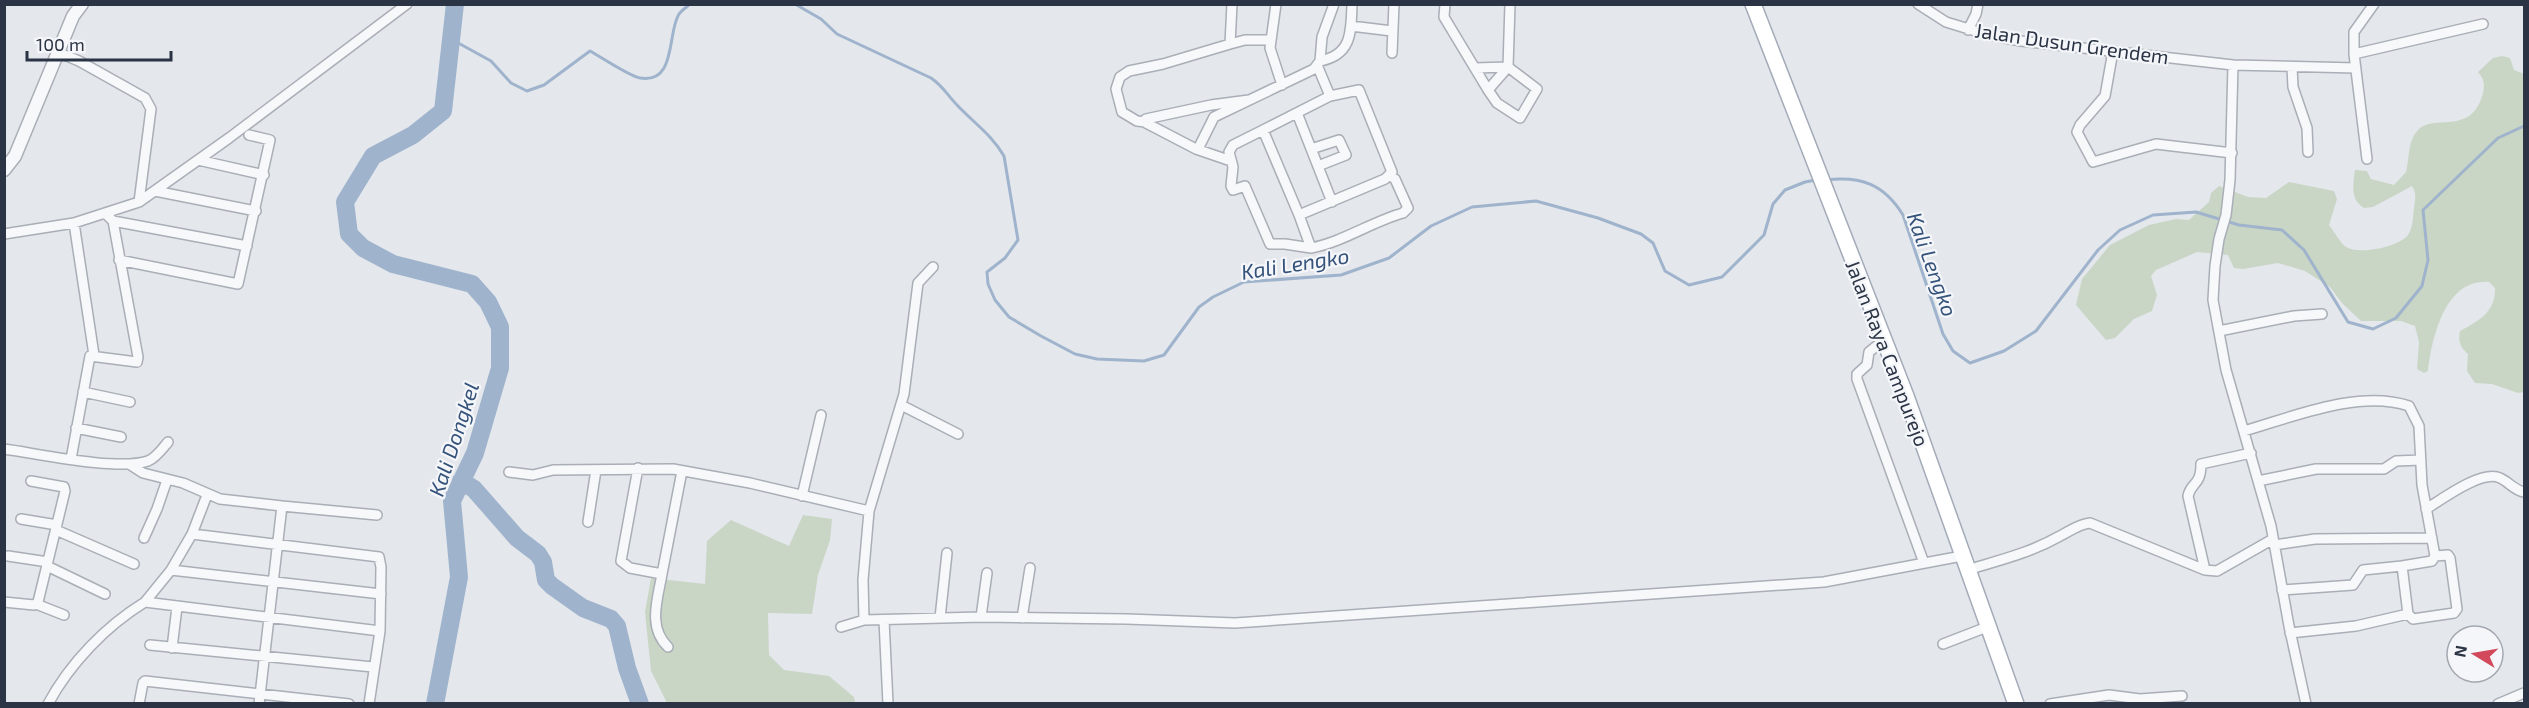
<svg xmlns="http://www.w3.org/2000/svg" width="2529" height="708" viewBox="0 0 2529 708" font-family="'Exo 2',sans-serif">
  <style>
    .green { fill: #c9d6c5 }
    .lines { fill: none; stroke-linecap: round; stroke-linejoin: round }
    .stream { stroke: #9fb4cc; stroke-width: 3 }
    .river { stroke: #9fb4cc; stroke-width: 18 }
    .minor-casing { stroke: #a9aeb7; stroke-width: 12 }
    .tertiary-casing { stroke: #a9aeb7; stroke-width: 15 }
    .primary-casing { stroke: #a3abb8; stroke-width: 18 }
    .minor { stroke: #f7f8fa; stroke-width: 9 }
    .tertiary { stroke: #f7f8fa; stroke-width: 12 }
    .primary { stroke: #fff; stroke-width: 15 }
    .labels { text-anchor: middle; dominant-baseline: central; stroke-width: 4.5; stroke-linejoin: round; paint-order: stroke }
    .street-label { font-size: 20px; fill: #2b3445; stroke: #f4f6f9 }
    .water-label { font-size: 21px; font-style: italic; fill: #34527a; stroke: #f4f6f9 }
  </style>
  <rect width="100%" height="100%" fill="#e4e7ec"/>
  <path class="green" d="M2502 56 2510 58 2514 70 2524 74V392L2518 393 2492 384 2475 383 2467 371 2468 354C2460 347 2458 341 2460 331 2478 321 2496 312 2495 288L2489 282C2445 278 2432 338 2428 371L2424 373 2417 369 2419 342 2415 326 2401 321H2361L2342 303 2330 287 2305 271 2278 263 2243 269 2234 268 2228 255 2197 252 2156 270 2151 276 2157 295 2152 311 2134 319 2115 338 2106 340 2076 305 2082 279 2110 245 2149 225 2176 219 2189 220 2209 202 2211 193 2219 186 2248 197 2266 198 2289 182 2334 191 2337 199 2329 225C2334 231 2340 243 2346 247 2359 255 2399 247 2408 235 2413 228 2413 217 2414 208 2415 199 2417 194 2412 186L2373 207 2364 208C2350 200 2353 185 2355 170L2367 171 2371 179 2394 185 2406 172C2410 157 2407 141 2419 129 2435 114 2472 136 2483 93 2485 84 2484 79 2478 72L2493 58Z
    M803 515 832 519 830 540 818 575 812 614 768 613 769 655 784 670 829 676 854 697 855 703H667L651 671 645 612 651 578 705 584 707 541 731 520 789 546Z"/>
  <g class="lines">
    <path class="stream" d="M795 4 821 19 837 34 931 78C943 86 948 96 958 106 974 123 992 135 1004 156L1018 240 1005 258 987 272 988 284 995 300 1009 317 1041 336 1075 354 1097 359 1144 361 1164 355 1199 307 1213 297 1244 282 1341 275 1389 258 1431 226 1472 207 1536 201 1598 218 1641 234 1653 243 1665 271 1689 285 1722 277 1764 235 1773 204 1785 190 1805 182 1816 180
      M451 39 491 61 511 83 527 91 544 85 590 51C601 57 629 76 640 78 677 84 667 32 679 14 682 10 687 7 690 4
      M1826 180C1861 176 1884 184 1903 215L1943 334 1953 351 1970 363 2004 351 2036 331 2098 250 2120 230 2153 215 2196 212 2239 225 2282 230 2304 250 2348 322 2373 329 2396 318 2422 286 2428 260 2423 210 2498 138 2524 126"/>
    <path class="river" d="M461 481 474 489 517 538 538 554 543 562 546 580 552 586 583 608 611 619 617 626 627 668 640 704
      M435 704 459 577 452 501 475 453 500 368V327L488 302 472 284 393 264 363 248 349 234 345 202 373 156 413 135 443 111 455 4"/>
    <defs>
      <path id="minor" d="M1232 4 1230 44 1245 40H1271
        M1276 4 1270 48 1282 85
        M1445 4 1444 17 1488 90 1497 103 1520 118 1537 89 1508 67 1475 68
        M1918 4 1946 22 1985 34 2021 41 2233 65 2230 180 2226 215 2219 239 2215 266 2213 300 2226 370 2271 526 2289 626 2306 704
        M1351 26 1392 31
        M1968 30 1976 14 1978 4
        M2113 51 2105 96 2080 125 2077 132 2093 162 2156 144 2232 153
        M57 52 79 61 145 98 151 109 139 202
        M1392 53 1394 4
        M2354 54 2483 24
        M1320 61C1352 55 1351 32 1352 4
        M1317 65 1330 96 1359 90 1392 172 1385 179 1299 215 1263 130 1330 96
        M2233 65 2356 68
        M2292 67 2293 87 2307 128 2308 152
        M1488 90 1508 67 1510 4
        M1249 100 1211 105 1146 119V123L1196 149 1199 147 1214 117 1314 69 1320 61 1322 37 1334 4
        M1297 113 1332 202
        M1146 122 1137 121 1122 112 1116 89 1120 77 1129 71 1163 64 1230 44
        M1263 130 1233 145 1229 152 1233 167 1231 186 1233 190 1245 186 1270 244H1285L1311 248 1299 215
        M1196 149 1231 161
        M1311 149 1339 140 1346 155 1318 166
        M2367 159 2354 54V32L2374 4
        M198 160 264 175
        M155 191 256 211
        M113 221 247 246
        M74 223 94 355
        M4 234 74 223 139 202 229 138 407 4
        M1311 248C1343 242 1371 222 1403 213L1408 208 1395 179 1390 176
        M119 260 238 284 270 140 249 135
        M2219 331 2294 316 2322 314
        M1884 340 1869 352 1867 365 1857 374V379L1924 563
        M83 392 130 402
        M901 405 958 434
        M76 428 121 437
        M2244 431C2293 417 2359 389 2409 406L2419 426 2422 485 2435 556 2432 561 2402 566 2408 614 2356 626 2290 633
        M4 449C40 454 117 471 148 461 156 458 163 448 168 442
        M71 459 90 356 137 362 138 357 113 221 105 213
        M129 464 143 473 183 483 220 499 282 506 259 704
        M638 468 621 561 630 568 662 574C658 598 647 627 668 647
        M509 472 533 475 553 470 673 469 750 483 869 511 863 580 864 620 981 617 1127 619 1235 623 1824 582 1962 556
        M2258 481 2316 469H2384L2396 461 2421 460
        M207 495 192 534 171 570 145 602 380 631
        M802 496 821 415
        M282 506 377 515
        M2426 509C2441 500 2482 469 2500 478 2509 482 2514 490 2524 492
        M869 511 904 394 918 283 933 267
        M21 519 57 525
        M588 522 596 470
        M56 530 134 564
        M192 534 379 557 381 567 380 631 369 704
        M144 538 157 509 167 480
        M2274 545 2315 539 2432 538
        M8 556 48 562
        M47 566 105 594
        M171 570 381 594
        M1967 570C2000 560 2030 553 2060 536 2070 531 2079 524 2090 523L2205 570 2188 496C2191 482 2201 486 2201 464L2251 453
        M2205 570 2217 571 2273 539
        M662 574 682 471
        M2282 590 2353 585 2363 570 2402 566
        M4 602 34 605 38 602 65 491 64 487 31 481
        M36 604 64 615
        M2408 614 2413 619 2454 613 2457 609 2450 558 2448 555 2435 556
        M981 617 987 573
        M940 618 947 553
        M1022 618 1030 568
        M884 620 888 704
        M841 627 864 620
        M1943 644 1987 627
        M150 645 373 667
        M172 648 177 607
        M48 704C70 663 106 626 145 602
        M139 704 143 683 145 681 349 704
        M2050 704 2109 695 2140 699 2182 696
        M2498 704 2524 693"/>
      <path id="tertiary" d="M4 170 15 156 73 16 82 4"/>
      <path id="primary" d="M1753 4 1906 396 2016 704"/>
    </defs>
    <use href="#minor" class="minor-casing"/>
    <use href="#tertiary" class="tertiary-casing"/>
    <use href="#primary" class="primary-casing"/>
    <use href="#minor" class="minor"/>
    <use href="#tertiary" class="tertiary"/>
    <use href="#primary" class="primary"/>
  </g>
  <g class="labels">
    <g class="street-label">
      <text transform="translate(2072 43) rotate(8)">Jalan Dusun Grendem</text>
      <text transform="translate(1888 353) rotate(69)">Jalan Raya Campurejo</text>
    </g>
    <g class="water-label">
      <text transform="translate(1295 263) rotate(-9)">Kali Lengko</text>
      <text transform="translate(1933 264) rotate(70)">Kali Lengko</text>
      <text transform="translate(453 439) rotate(-72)">Kali Dongkel</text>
    </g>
  </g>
  <rect width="2529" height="708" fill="none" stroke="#2b3445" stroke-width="12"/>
  <g transform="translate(2475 654) rotate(281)"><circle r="28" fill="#f4f6f9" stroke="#a4a8b1" stroke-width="1.5"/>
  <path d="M0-4.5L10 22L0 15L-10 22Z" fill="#d1495b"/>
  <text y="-9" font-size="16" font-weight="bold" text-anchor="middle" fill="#2b3445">N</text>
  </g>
  <path d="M27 51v9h144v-9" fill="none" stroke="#2b3445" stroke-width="3"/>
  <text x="36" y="51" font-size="18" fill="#2b3445" stroke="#f4f6f9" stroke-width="4.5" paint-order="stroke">100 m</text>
</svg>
